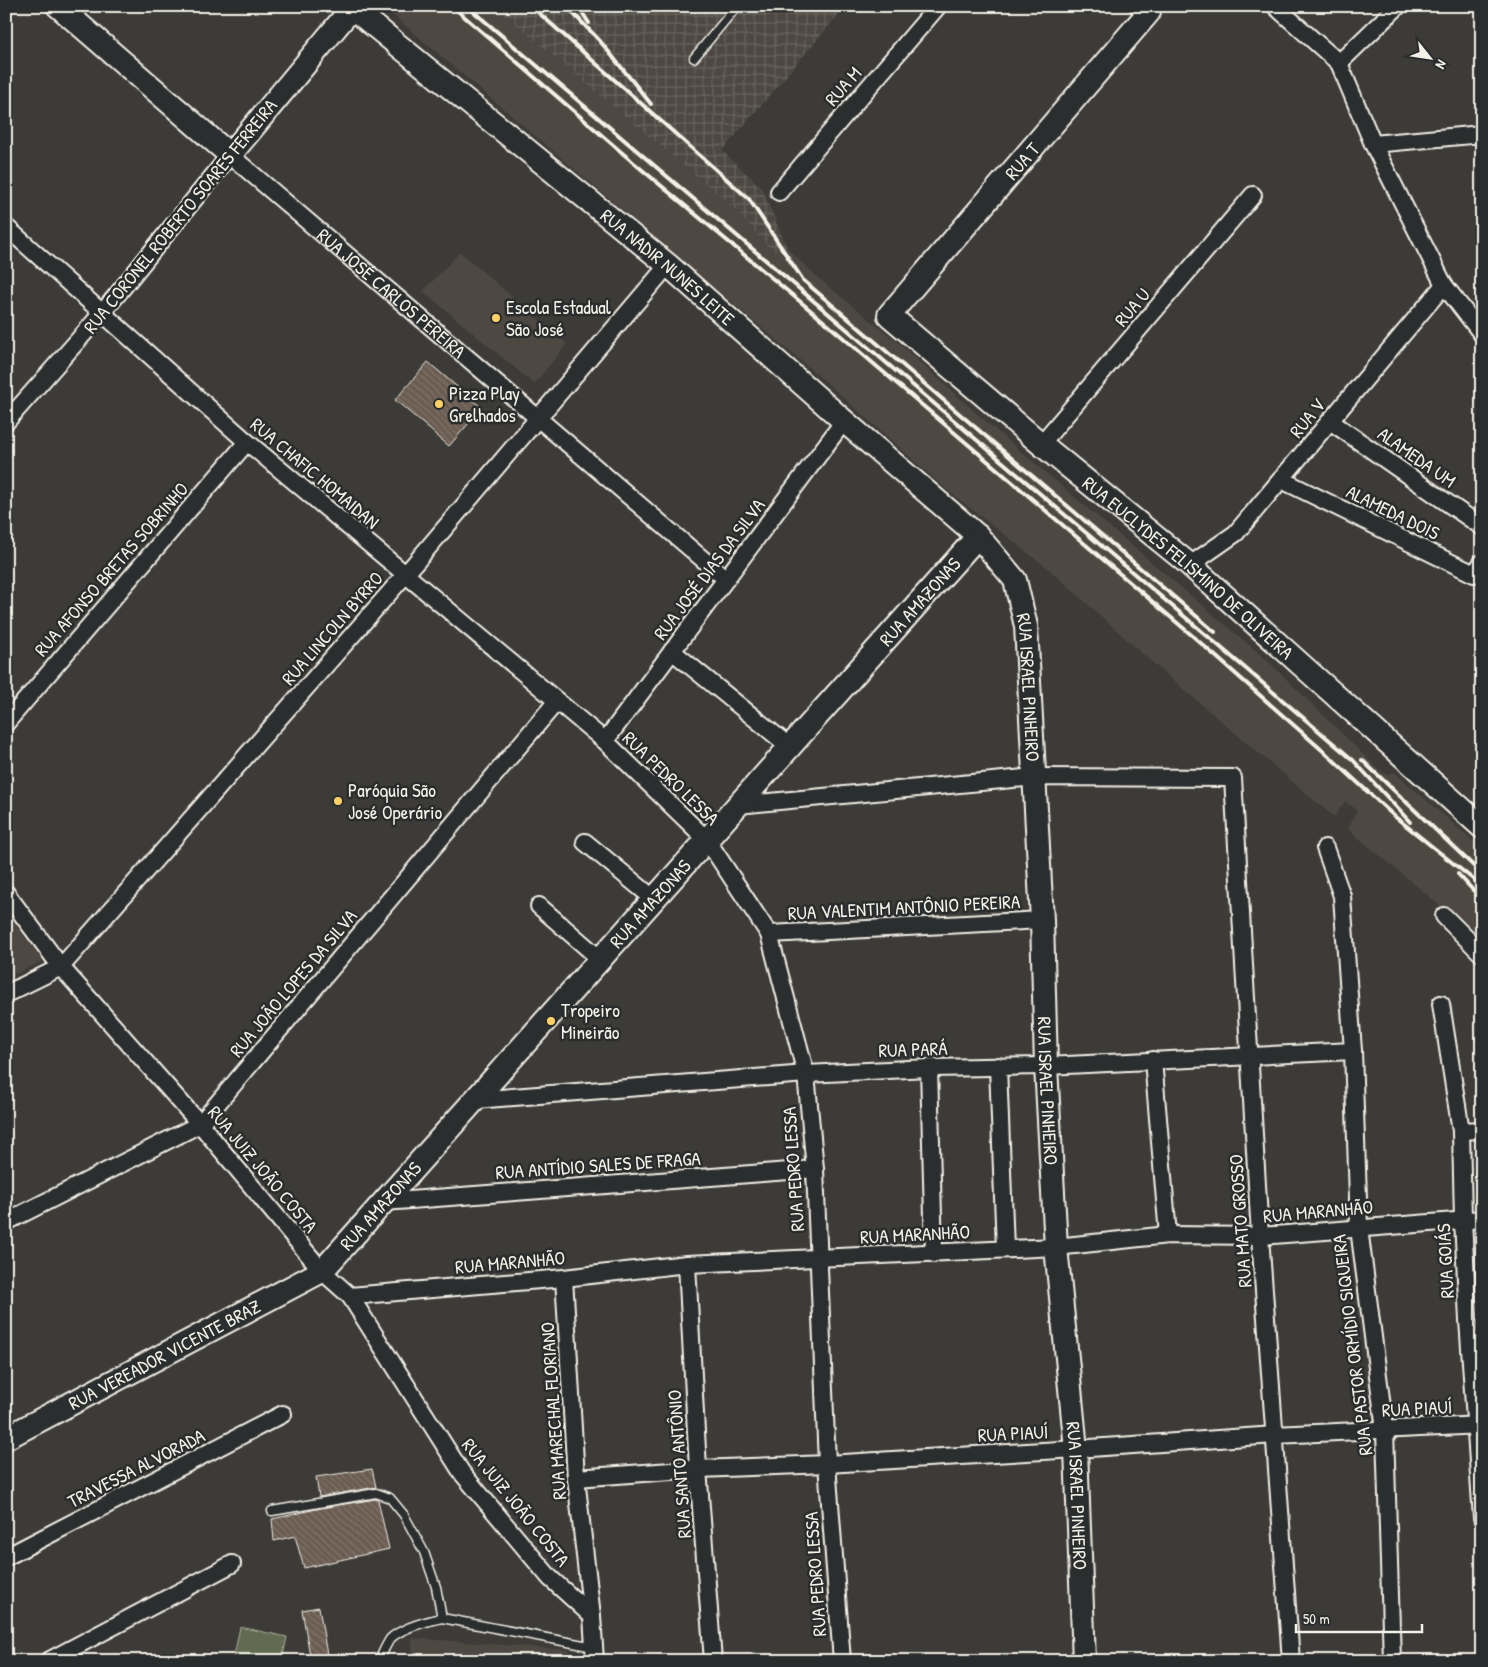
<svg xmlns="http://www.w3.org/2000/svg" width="1488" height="1667" viewBox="0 0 1488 1667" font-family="'Patrick Hand',sans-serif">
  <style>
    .built { fill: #4d4843 }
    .industrial { fill: url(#industrial-grid) }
    .grass { fill: #626b51; stroke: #abae9c }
    .building { fill: url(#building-back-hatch); stroke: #f4f1e8 }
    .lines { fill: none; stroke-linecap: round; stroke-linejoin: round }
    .lane-casing { stroke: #f4f1e8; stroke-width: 11 }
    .street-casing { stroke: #f4f1e8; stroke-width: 20 }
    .secondary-casing { stroke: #f4f1e8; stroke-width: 26 }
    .lane { stroke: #2a2d2e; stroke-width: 8 }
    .street { stroke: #2a2d2e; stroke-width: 16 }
    .secondary { stroke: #2a2d2e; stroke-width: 22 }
    .rail { stroke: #f4f1e8; stroke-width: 4 }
    .poi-dot { fill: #ffd166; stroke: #2a2d2e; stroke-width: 2 }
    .labels { text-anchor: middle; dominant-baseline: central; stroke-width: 5; stroke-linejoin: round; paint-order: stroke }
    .street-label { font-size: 19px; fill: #f4f1e8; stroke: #2a2d2e }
    .poi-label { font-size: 19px; fill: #f4f1e8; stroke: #2a2d2e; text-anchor: start }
  </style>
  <defs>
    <pattern id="industrial-grid" width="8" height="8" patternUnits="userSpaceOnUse" patternTransform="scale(1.25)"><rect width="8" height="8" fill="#4d4843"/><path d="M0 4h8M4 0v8" fill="none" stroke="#67635e"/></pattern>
    <pattern id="building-back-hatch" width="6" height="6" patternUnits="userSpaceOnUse" patternTransform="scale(1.25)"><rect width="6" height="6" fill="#6a5c51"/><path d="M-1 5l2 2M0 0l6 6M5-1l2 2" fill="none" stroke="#80746a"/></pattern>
  </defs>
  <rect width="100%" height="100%" fill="#3d3b38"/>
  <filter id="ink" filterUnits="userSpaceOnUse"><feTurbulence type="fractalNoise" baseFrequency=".02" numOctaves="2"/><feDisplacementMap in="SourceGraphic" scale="10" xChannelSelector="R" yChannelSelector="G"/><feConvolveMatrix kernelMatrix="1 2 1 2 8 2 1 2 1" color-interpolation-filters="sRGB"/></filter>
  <g filter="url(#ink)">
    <path class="built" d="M382 6H494L707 185 734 209 773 252 787 248 818 278 897 342 993 428 1268 661 1381 772 1388 775 1394 772 1473 841 1482 850V943L1443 908 1348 829 1357 810 1345 801 1334 817 1155 665 1050 570 947 490 827 383Z
      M460 252 567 344 534 384 423 291Z
      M6 911 43 961 6 978Z
      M412 1638 569 1650 570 1661H413Z"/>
    <path class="industrial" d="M494 6H846L722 151 762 188 787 248 773 252 734 209 707 185Z"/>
    <path class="grass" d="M240 1627 287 1637 282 1661H233Z"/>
    <path class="building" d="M428 362 482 408 449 446 395 400Z
      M372 1469 376 1487 319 1497 316 1477Z
      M376 1499 378 1500 389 1549 304 1568 295 1536 274 1541 272 1519 321 1508Z
      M319 1607 328 1661H311L302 1610Z"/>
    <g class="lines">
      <defs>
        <path id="lane" d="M694 58 737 6
          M272 1511 376 1493 390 1498 404 1515 424 1552 436 1587 442 1618 594 1647
          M379 1661C382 1654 386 1645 390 1639 401 1628 428 1621 442 1618"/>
        <g id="street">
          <path d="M1275 6 1339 63 1373 144 1444 285 1482 334"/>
          <path d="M1339 63 1398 6"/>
          <path d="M1373 144 1482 134"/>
          <path d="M779 192 938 6"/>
          <path d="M6 227 247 442 605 741 707 840 769 934 806 1074 815 1169 827 1464 842 1661"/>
          <path d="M1330 421 1482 527"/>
          <path id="s1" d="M6 422 103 312 230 155 726 579"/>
          <path d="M1041 444 1253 195"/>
          <path d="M1282 480 1474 574 1482 563"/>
          <path d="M1190 565 1236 533 1444 285"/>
          <path d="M672 651 790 747"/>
          <path d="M6 723 247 442"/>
          <path d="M605 741 844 421"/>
          <path d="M737 805 1035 777 1233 778 1260 1236 1291 1661"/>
          <path d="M585 842 654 899"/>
          <path d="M1325 848 1342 896 1353 1051 1359 1228 1385 1430 1392 1661"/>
          <path d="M6 893 61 967 200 1124 322 1271 350 1296 462 1473 550 1578 592 1616"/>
          <path d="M539 906 600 959"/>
          <path d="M1444 916 1482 954"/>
          <path d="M769 934 1042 920"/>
          <path d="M6 994 61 967 405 575 668 265"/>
          <path d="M1441 1004 1461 1131 1463 1219 1468 1320 1482 1518"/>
          <path d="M1153 1060 1168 1235"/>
          <path d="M998 1066 1005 1249"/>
          <path d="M929 1068 934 1254"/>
          <path d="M475 1100 806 1074 929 1068 1046 1066 1353 1051"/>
          <path d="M1461 1131 1482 1130"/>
          <path d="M384 1202 815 1169"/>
          <path d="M6 1222 200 1124 557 701"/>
          <path d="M687 1264 698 1469 713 1661"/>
          <path d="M564 1278 576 1478 592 1616 595 1661"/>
          <path d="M350 1296 564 1278 687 1264 1056 1247 1168 1235 1260 1236 1482 1219"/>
          <path d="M576 1478 698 1469 827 1464 1076 1449 1275 1435 1482 1425"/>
          <path d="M6 1557 283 1414"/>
          <path d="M48 1661 232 1564"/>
        </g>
        <g id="secondary">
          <path d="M58 6 230 155 352 8"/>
          <path id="s2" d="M350 6 668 265 844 421 978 536 1015 580 1026 626 1042 920 1046 1066 1056 1247 1076 1449 1084 1661"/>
          <path id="s3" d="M1142 6 1149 12 889 315 1041 444 1190 565 1482 827"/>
          <path id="s4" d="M6 1438 322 1271 978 536"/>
        </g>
      </defs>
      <use href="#lane" class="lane-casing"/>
      <use href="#street" class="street-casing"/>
      <use href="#secondary" class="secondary-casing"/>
      <use href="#lane" class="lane"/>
      <use href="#street" class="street"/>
      <use href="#secondary" class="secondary"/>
      <path class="rail" d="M452 6 634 163 833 329 1195 638 1331 758 1394 816 1474 880 1482 888
        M467 6 1353 760 1410 822
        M531 6 749 199 803 280 1215 632
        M566 6 600 41 651 104
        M578 6 589 23
        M1362 760 1482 874
        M1458 874 1482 900"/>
    </g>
  </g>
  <g class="poi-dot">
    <circle cx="496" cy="318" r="5"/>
    <circle cx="439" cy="404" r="5"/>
    <circle cx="338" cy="801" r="5"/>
    <circle cx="551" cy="1021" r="5"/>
  </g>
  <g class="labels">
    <g class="street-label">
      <text transform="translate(843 86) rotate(-49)">RUA M</text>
      <text transform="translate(1022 161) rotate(-49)">RUA T</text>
      <text transform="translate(180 216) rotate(-51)">RUA CORONEL ROBERTO SOARES FERREIRA</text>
      <text stroke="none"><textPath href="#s2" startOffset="411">RUA NADIR NUNES LEITE</textPath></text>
      <text stroke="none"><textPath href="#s1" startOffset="561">RUA JOSÉ CARLOS PEREIRA</textPath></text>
      <text transform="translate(1132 307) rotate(-50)">RUA U</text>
      <text transform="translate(1307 418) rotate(-51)">RUA V</text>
      <text transform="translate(1417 457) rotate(35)">ALAMEDA UM</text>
      <text transform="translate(315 473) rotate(40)">RUA CHAFIC HOMAIDAN</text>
      <text transform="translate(1393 512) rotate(26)">ALAMEDA DOIS</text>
      <text stroke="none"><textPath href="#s3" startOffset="800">RUA EUCLYDES FELISMINO DE OLIVEIRA</textPath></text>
      <text transform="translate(111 569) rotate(-49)">RUA AFONSO BRETAS SOBRINHO</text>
      <text transform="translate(709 569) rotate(-53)">RUA JOSÉ DIAS DA SILVA</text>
      <text stroke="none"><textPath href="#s4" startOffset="1255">RUA AMAZONAS</textPath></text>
      <text transform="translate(332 628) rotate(-49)">RUA LINCOLN BYRRO</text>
      <text stroke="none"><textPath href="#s2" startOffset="988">RUA ISRAEL PINHEIRO</textPath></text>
      <text transform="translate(671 778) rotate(44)">RUA PEDRO LESSA</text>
      <text stroke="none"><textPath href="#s4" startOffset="850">RUA AMAZONAS</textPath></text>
      <text transform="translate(904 907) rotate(-3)">RUA VALENTIM ANTÔNIO PEREIRA</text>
      <text transform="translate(293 983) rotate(-50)">RUA JOÃO LOPES DA SILVA</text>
      <text transform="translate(913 1049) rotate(-2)">RUA PARÁ</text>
      <text stroke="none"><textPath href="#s2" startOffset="1392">RUA ISRAEL PINHEIRO</textPath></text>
      <text transform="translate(598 1165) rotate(-4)">RUA ANTÍDIO SALES DE FRAGA</text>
      <text transform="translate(263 1169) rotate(50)">RUA JUIZ JOÃO COSTA</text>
      <text transform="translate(793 1169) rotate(-94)">RUA PEDRO LESSA</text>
      <text stroke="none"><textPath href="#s4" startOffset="445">RUA AMAZONAS</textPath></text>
      <text transform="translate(1318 1211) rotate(-5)">RUA MARANHÃO</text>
      <text transform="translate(1240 1221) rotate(-94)">RUA MATO GROSSO</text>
      <text transform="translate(915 1234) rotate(-3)">RUA MARANHÃO</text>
      <text transform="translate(1445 1261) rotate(-93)">RUA GOIÁS</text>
      <text transform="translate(510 1262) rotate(-5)">RUA MARANHÃO</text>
      <text transform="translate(1352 1345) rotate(-97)">RUA PASTOR ORMÍDIO SIQUEIRA</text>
      <text stroke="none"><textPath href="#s4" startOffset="179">RUA VEREADOR VICENTE BRAZ</textPath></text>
      <text transform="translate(1417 1408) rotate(-3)">RUA PIAUÍ</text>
      <text transform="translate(553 1411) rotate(-94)">RUA MARECHAL FLORIANO</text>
      <text transform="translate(1013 1433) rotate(-3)">RUA PIAUÍ</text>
      <text transform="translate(679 1464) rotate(-94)">RUA SANTO ANTÔNIO</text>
      <text transform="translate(136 1468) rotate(-27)">TRAVESSA ALVORADA</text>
      <text stroke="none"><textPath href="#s2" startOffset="1798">RUA ISRAEL PINHEIRO</textPath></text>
      <text transform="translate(516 1502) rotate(51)">RUA JUIZ JOÃO COSTA</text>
      <text transform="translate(815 1574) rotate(-94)">RUA PEDRO LESSA</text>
    </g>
    <g class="poi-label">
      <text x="506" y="307">Escola Estadual<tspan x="506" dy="22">São José</tspan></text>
      <text x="449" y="393">Pizza Play<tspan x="449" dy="22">Grelhados</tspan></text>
      <text x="348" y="790">Paróquia São<tspan x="348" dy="22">José Operário</tspan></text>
      <text x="561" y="1010">Tropeiro<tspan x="561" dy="22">Mineirão</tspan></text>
    </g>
  </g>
  <rect width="1488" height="1667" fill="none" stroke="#2a2d2e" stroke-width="25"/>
  <rect x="12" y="12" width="1463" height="1642" fill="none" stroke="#f4f1e8" stroke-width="2" filter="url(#ink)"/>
  <g transform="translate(1430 58) rotate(120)" stroke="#2a2d2e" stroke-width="4" paint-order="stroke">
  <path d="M0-4L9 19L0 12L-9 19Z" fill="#f4f1e8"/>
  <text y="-8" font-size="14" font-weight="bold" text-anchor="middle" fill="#f4f1e8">N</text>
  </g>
  <path d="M1296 1624v8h126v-8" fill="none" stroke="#f4f1e8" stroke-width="2.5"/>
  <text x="1303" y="1624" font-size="15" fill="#f4f1e8" stroke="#2a2d2e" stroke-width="4" paint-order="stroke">50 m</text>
</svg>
